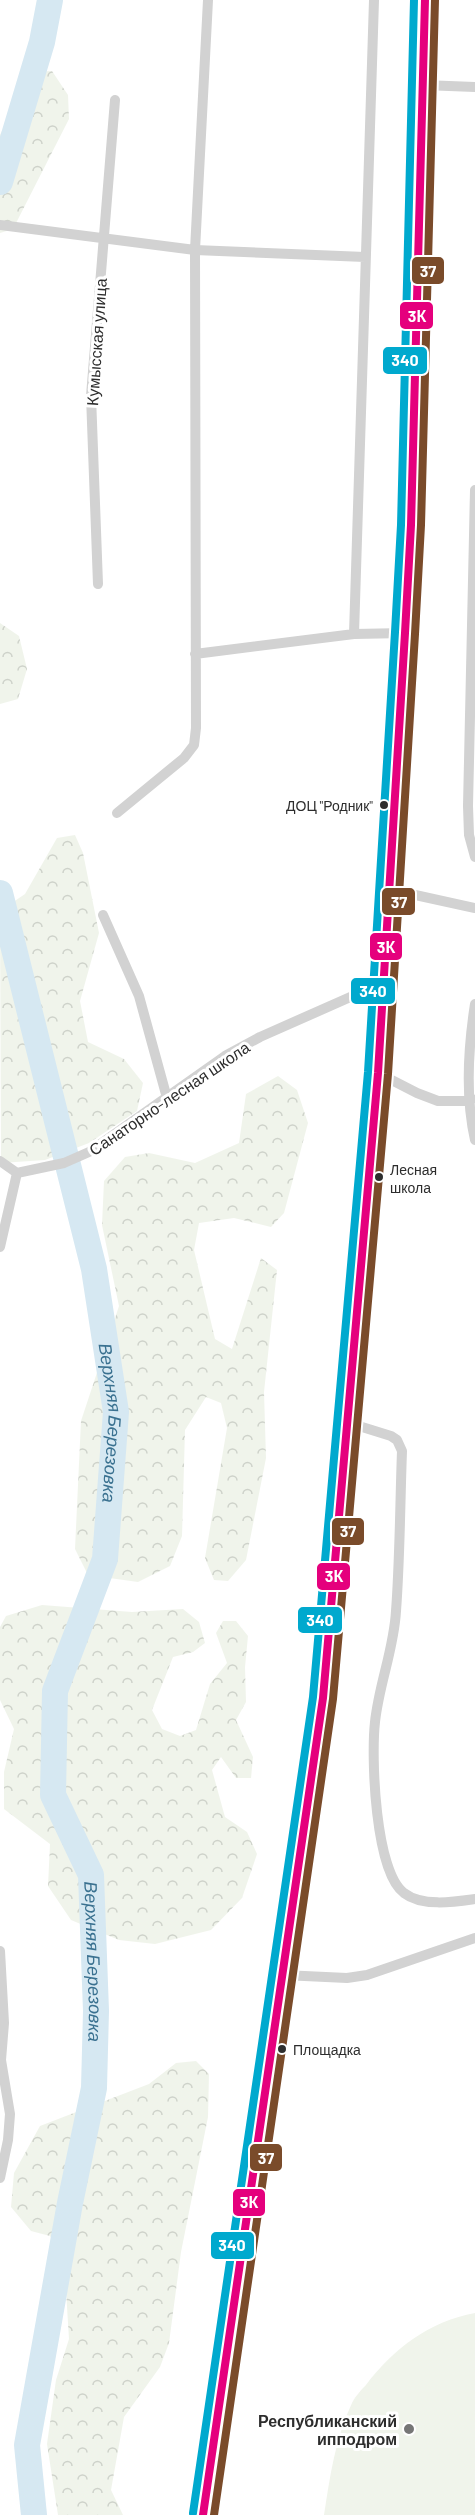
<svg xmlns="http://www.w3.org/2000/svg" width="475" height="2515" viewBox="0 0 475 2515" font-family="Barlow,sans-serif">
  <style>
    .forest { fill: url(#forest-crowns) }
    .pitch { fill: #f0f4eb }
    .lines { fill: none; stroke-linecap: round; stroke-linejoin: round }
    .river { stroke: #d6e8f2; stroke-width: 26 }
    .street { stroke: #d2d2d2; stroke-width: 10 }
    .primary { stroke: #c5c5c5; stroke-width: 18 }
    .bus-1-casing { stroke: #fff; stroke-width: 12 }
    .bus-2-casing { stroke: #fff; stroke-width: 12 }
    .bus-3-casing { stroke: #fff; stroke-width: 12 }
    .bus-1 { stroke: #e5007d; stroke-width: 8 }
    .bus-2 { stroke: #7a4b2a; stroke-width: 8 }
    .bus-3 { stroke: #00a9ce; stroke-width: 8 }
    .bus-dot { fill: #2d2d2d; stroke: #fff; stroke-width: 2 }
    .poi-dot { fill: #767676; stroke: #fff; stroke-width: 2 }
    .labels { text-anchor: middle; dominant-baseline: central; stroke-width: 6; stroke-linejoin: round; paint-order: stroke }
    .bus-label { font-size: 14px; fill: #2d2d2d; stroke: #fff; text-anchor: start }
    .street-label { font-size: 16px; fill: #2d2d2d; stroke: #fff }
    .poi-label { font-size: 16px; font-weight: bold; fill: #2d2d2d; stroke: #fff; text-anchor: end }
    .water-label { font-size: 18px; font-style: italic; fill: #3a7190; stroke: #fff }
    .line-badge { stroke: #fff; stroke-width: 2 }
    .badge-label { font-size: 16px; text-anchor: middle; font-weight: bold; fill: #fff }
  </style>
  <defs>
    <pattern id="forest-crowns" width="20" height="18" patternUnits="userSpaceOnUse" patternTransform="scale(1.5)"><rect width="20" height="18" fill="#f0f4eb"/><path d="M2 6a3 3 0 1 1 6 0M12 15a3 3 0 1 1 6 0" fill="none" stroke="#ced2ca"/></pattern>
  </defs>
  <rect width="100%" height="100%" fill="#fff"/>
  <path class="forest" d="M52 71 68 95 69 119 13 229 0 233V135L31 72Z
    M0 623 19 636 27 669 18 699 0 704Z
    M75 835 83 853 99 933 80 1001 88 1042 124 1059 143 1083 137 1111 89 1143 45 1160 1 1163 0 911 25 894 57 838Z
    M278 1076 297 1090 308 1123 284 1213 271 1227 234 1218 199 1223 194 1250 215 1339 232 1349 261 1258 277 1270 264 1392 266 1458 246 1560 228 1581 214 1580 205 1558 227 1428 221 1403 206 1397 185 1430 182 1536 170 1566 138 1582 88 1575 75 1549 81 1421 119 1306 102 1225 104 1181 125 1157 149 1153 195 1163 239 1143 246 1094Z
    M42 1605 132 1612 183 1609 199 1622 205 1643 193 1652 173 1657 152 1710 162 1729 180 1736 196 1730 210 1684 227 1663 216 1633 223 1621H236L248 1636 245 1667 246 1702 236 1720 253 1757 251 1778H236L221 1757 212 1770 225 1817 247 1832 257 1854 242 1898 211 1930 155 1944 119 1940 71 1920 48 1886 50 1844 4 1809V1772L14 1729 0 1700V1627L6 1616Z
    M196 2061 209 2074 208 2117 181 2252 169 2343 160 2367 124 2417 111 2490 123 2515H58L47 2444 56 2380 69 2339 64 2258 50 2236 31 2231 11 2207 14 2173 40 2126 149 2084 176 2063Z"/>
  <path class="pitch" d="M475 2313V2515H324C330 2477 335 2439 352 2403 355 2397 361 2390 366 2385 393 2349 430 2321 475 2313Z"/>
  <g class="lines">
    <g class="river">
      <path d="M0 182 42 42 50 0"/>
      <path id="s1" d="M0 893 94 1269 116 1412 105 1559 55 1691 53 1795 91 1875 96 2011 94 2088 70 2203 27 2445 34 2515"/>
    </g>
    <path class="street" d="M423 85 475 87
      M0 225 195 250 365 257
      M475 490 468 806 469 835 475 857
      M98 584 91 396 115 100
      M354 634 374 0
      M195 654 354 634 405 633
      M117 813 184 758 194 745 196 728 195 250 208 0
      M388 889 475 908
      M103 915 139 996 167 1098
      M475 1004C468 1049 465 1096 475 1140
      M378 1073 417 1093 438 1101H468L472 1099
      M0 1161 17 1173
      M0 1247 17 1173 64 1163 89 1152 225 1056 260 1037 382 983
      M346 1422 391 1436 397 1440 402 1451C400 1504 400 1558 396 1611 394 1649 379 1684 375 1722 371 1757 375 1872 404 1893 422 1907 454 1902 475 1899
      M0 1951 4 2023 1 2060 10 2114 8 2140 0 2178
      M283 1975 347 1978 367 1975 475 1938"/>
    <path class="primary" d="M203 2515 323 1698 378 1073 405 633 411 525 425 0"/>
    <defs>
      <path id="bus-1" d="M203 2515 323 1698 378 1073 405 633 411 525 425 0"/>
      <path id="bus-2" d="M214 2515 333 1699 388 1074 415 634 421 525 435 0"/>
      <path id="bus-3" d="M193 2513 313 1697 368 1072 395 632 401 525 414 0"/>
    </defs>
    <use href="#bus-1" class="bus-1-casing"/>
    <use href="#bus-2" class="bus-2-casing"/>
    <use href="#bus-3" class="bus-3-casing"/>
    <use href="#bus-1" class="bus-1"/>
    <use href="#bus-2" class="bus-2"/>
    <use href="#bus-3" class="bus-3"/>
  </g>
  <g class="bus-dot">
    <circle cx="384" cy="805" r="5"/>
    <circle cx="379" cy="1177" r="5"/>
    <circle cx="282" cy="2049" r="5"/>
  </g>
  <circle class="poi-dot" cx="409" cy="2429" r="6"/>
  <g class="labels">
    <g class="bus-label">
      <text x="373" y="805" text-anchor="end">ДОЦ "Родник"</text>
      <text x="390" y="1169">Лесная<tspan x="390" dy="18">школа</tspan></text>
      <text x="293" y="2049">Площадка</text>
    </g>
    <g class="street-label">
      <text transform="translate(96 342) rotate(-86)">Кумысская улица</text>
      <text transform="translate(169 1098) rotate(-34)">Санаторно-лесная школа</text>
    </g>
    <g class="poi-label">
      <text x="397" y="2420">Республиканский<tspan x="397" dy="18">ипподром</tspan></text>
    </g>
    <g class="water-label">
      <text stroke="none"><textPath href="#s1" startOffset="543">Верхняя Березовка</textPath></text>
      <text stroke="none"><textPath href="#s1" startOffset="1100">Верхняя Березовка</textPath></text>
    </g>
  </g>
  <g class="line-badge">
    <rect x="411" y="256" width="34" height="29" rx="6" fill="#7a4b2a"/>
    <rect x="399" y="301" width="35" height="29" rx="6" fill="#e5007d"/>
    <rect x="382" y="346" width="46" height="29" rx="6" fill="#00a9ce"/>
    <rect x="381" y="887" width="35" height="29" rx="6" fill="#7a4b2a"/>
    <rect x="369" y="932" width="34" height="29" rx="6" fill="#e5007d"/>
    <rect x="350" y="977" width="46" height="28" rx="6" fill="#00a9ce"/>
    <rect x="331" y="1517" width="34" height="29" rx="6" fill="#7a4b2a"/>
    <rect x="316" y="1562" width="35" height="29" rx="6" fill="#e5007d"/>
    <rect x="297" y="1606" width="46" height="28" rx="6" fill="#00a9ce"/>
    <rect x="249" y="2143" width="34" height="29" rx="6" fill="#7a4b2a"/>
    <rect x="232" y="2188" width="34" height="29" rx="6" fill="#e5007d"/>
    <rect x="210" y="2231" width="45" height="29" rx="6" fill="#00a9ce"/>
  </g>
  <g class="badge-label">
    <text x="428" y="277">37</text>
    <text x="417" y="322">3К</text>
    <text x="405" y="366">340</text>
    <text x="399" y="908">37</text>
    <text x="386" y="953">3К</text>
    <text x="373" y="997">340</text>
    <text x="348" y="1537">37</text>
    <text x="334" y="1582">3К</text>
    <text x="320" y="1626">340</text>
    <text x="266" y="2164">37</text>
    <text x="249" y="2208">3К</text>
    <text x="232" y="2251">340</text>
  </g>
</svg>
